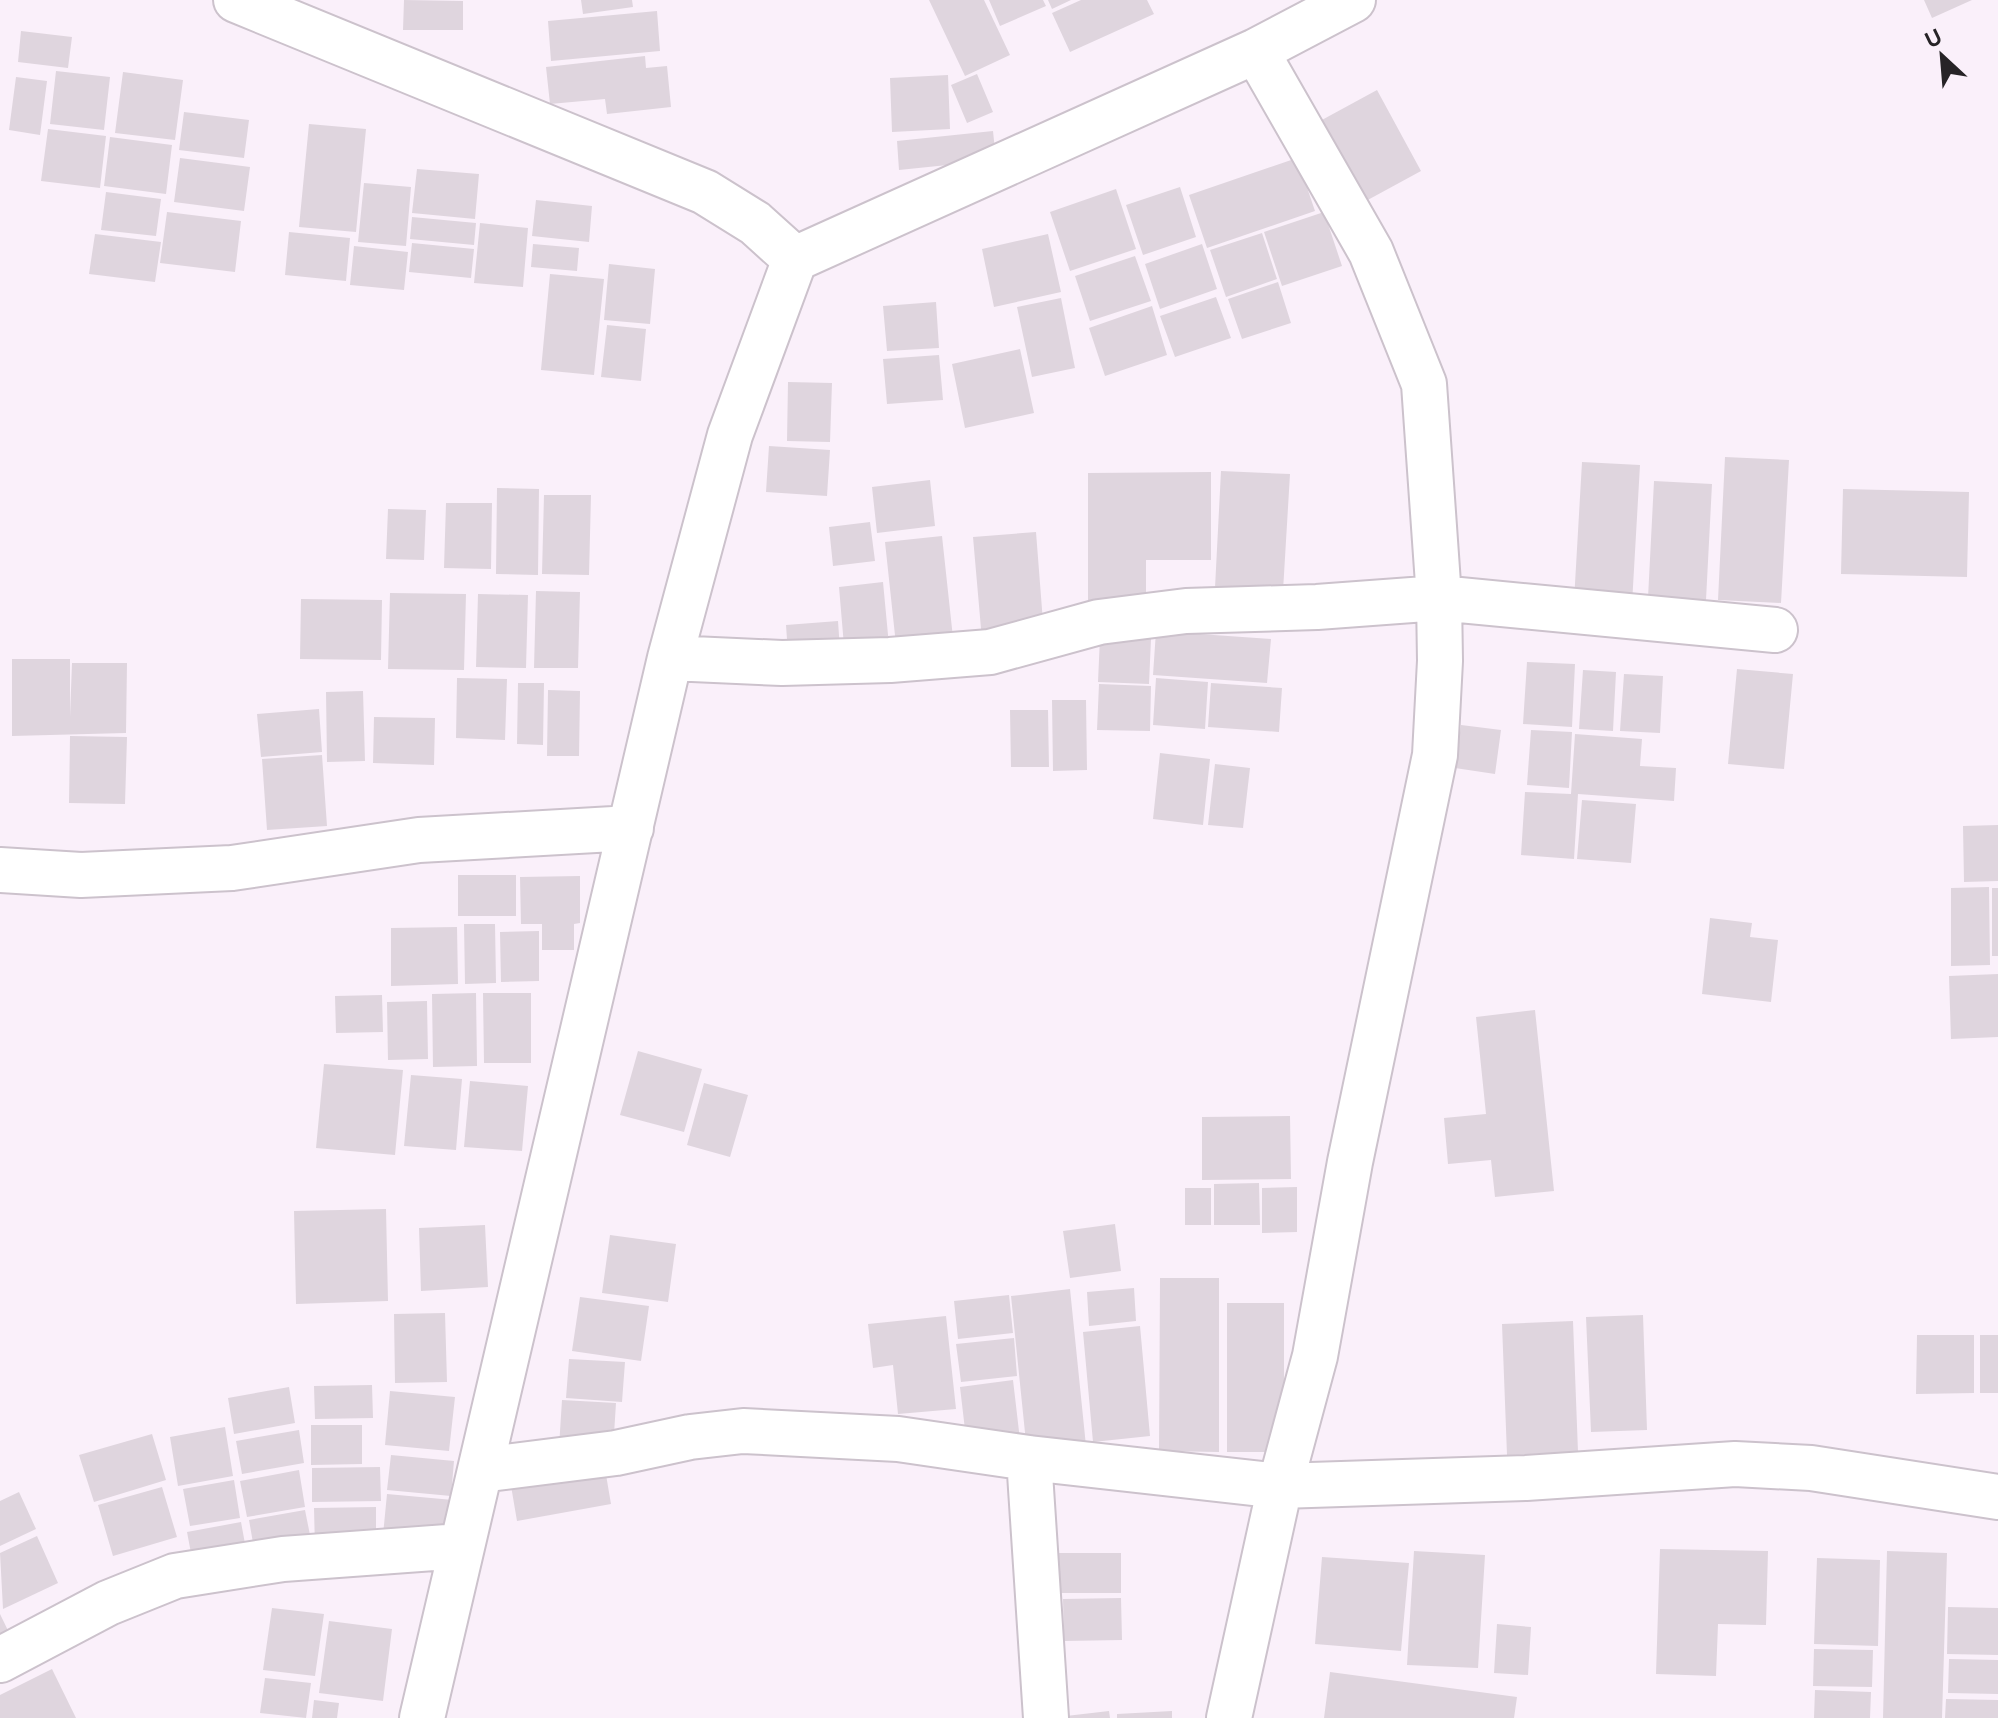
<svg xmlns="http://www.w3.org/2000/svg" width="1998" height="1718" viewBox="0 0 1998 1718" font-family="Figtree,sans-serif">
  <style>
    .building { fill: #dfd5de }
    .lines { fill: none; stroke-linecap: round; stroke-linejoin: round }
    .minor-casing { stroke: #ccc2cc; stroke-width: 48 }
    .minor { stroke: #fff; stroke-width: 44 }
  </style>
  <rect width="100%" height="100%" fill="#faf0fa"/>
  <path class="building" d="M404 0 463 1V30H403Z
    M581 0H632L633 7 583 14Z
    M929 0H984L1010 55 965 76Z
    M989 0H1043L1046 6 1000 26Z
    M1048 0H1071L1052 9Z
    M1081 0H1147L1154 14 1070 52 1052 13Z
    M1924 0H1972L1932 18Z
    M657 11 660 51 551 61 548 21Z
    M21 31 72 37 68 68 18 62Z
    M645 56 646 68 667 66 671 107 607 114 605 99 550 104 546 67Z
    M56 71 110 77 104 130 50 124Z
    M123 72 183 80 175 140 115 133Z
    M977 74 993 112 967 123 951 85Z
    M948 75 950 129 892 132 890 78Z
    M16 77 47 81 40 135 9 130Z
    M1377 90 1421 171 1353 208 1309 127Z
    M184 112 249 120 244 158 179 150Z
    M309 124 366 129 356 232 299 227Z
    M48 129 106 136 100 188 41 181Z
    M993 131 996 160 899 170 897 141Z
    M110 137 172 145 166 194 104 186Z
    M180 158 250 167 244 211 174 202Z
    M1297 158 1315 211 1207 248 1189 195Z
    M417 169 479 174 475 219 412 213Z
    M364 183 411 187 406 246 358 242Z
    M1180 187 1196 237 1143 255 1126 205Z
    M1116 189 1136 249 1070 271 1050 212Z
    M106 192 161 199 156 236 101 230Z
    M536 200 592 206 589 242 532 236Z
    M167 212 241 221 235 272 160 263Z
    M1324 212 1342 266 1282 286 1264 232Z
    M412 217 476 223 474 245 410 239Z
    M480 223 528 228 523 287 474 283Z
    M289 232 350 238 346 281 285 275Z
    M1262 233 1277 279 1226 297 1210 250Z
    M95 234 161 242 155 282 89 274Z
    M1048 234 1061 292 994 307 982 249Z
    M412 243 474 249 471 278 409 272Z
    M533 244 579 248 577 271 531 267Z
    M1202 244 1217 289 1160 309 1145 264Z
    M354 246 408 252 404 290 350 285Z
    M1135 256 1151 301 1090 321 1075 276Z
    M609 264 655 269 650 324 604 320Z
    M550 274 604 279 594 375 541 370Z
    M1278 282 1291 323 1242 339 1228 299Z
    M1216 297 1231 338 1175 357 1160 316Z
    M1061 298 1075 368 1032 377 1017 307Z
    M936 302 939 348 887 351 883 306Z
    M1152 306 1167 355 1105 376 1089 328Z
    M607 325 646 329 641 381 601 377Z
    M1020 349 1034 413 965 428 952 364Z
    M939 355 943 400 887 404 883 359Z
    M788 382 832 383 830 442 787 441Z
    M769 446 830 450 827 496 766 492Z
    M1725 457 1789 460 1781 603 1718 600Z
    M1582 462 1640 465 1632 604 1574 601Z
    M1221 471 1290 474 1283 591 1215 588Z
    M1211 472V560H1146V606H1088V473Z
    M930 480 935 526 877 533 872 487Z
    M1654 481 1712 484 1706 600 1648 598Z
    M497 488 539 489 538 575 496 574Z
    M1843 489 1969 492 1967 577 1841 574Z
    M544 495H591L589 575 542 574Z
    M446 503H492L491 569 444 568Z
    M388 509 426 510 424 560 386 559Z
    M870 522 875 561 833 566 829 527Z
    M1036 532 1044 635 982 640 973 537Z
    M942 536 954 647 897 654 885 542Z
    M883 582 892 677 847 681 839 587Z
    M536 591 580 592 578 668H534Z
    M390 593 466 594 464 670 388 669Z
    M478 594 528 595 526 668 476 667Z
    M301 599 382 600 381 660 300 659Z
    M838 621 842 678 790 682 786 625Z
    M1156 631 1271 639 1267 683 1153 675Z
    M1100 637 1151 639 1149 684 1098 682Z
    M12 659H70V717L72 663H127L126 733 12 736Z
    M1527 662 1575 664 1572 727 1523 724Z
    M1737 669 1793 674 1784 769 1728 764Z
    M1583 670 1616 672 1613 731 1579 729Z
    M1624 674 1663 676 1660 733 1620 731Z
    M457 678 507 679 505 740 456 738Z
    M1156 678 1208 682 1205 729 1153 725Z
    M518 683H544L543 745 517 744Z
    M1211 683 1282 688 1279 732 1208 727Z
    M1099 684 1151 686 1150 731 1097 730Z
    M548 690 580 691 579 756H547Z
    M363 691 365 761 327 762 326 692Z
    M1052 700H1086L1087 770 1053 771Z
    M319 709 322 752 261 757 257 714Z
    M1010 710H1048L1049 767H1011Z
    M374 717 435 718 434 765 373 763Z
    M1461 725 1501 730 1495 774 1455 768Z
    M1531 730 1572 732 1569 788 1527 785Z
    M1575 734 1642 739 1640 766 1676 768 1674 801 1578 794 1574 859 1521 855 1525 792 1571 794Z
    M70 736 127 737 125 804 69 803Z
    M1160 753 1210 759 1203 825 1153 819Z
    M322 755 327 826 267 830 262 759Z
    M1215 764 1250 768 1243 828 1208 825Z
    M1582 800 1636 804 1631 863 1577 859Z
    M1998 825V881L1964 882 1963 826Z
    M458 875H516V916H458Z
    M580 876V923L574 924V950H542V924H521L520 877Z
    M1989 887 1990 965 1951 966V888Z
    M1992 888H1998V956H1992Z
    M1710 918 1752 923 1750 937 1778 940 1771 1002 1702 994Z
    M464 924H495L496 983 465 984Z
    M457 927 458 984 391 986V928Z
    M539 931V981L501 982 500 932Z
    M1998 974V1037L1951 1039 1949 976Z
    M476 993 477 1066 433 1067 432 994Z
    M483 993H531V1063H484Z
    M382 995 383 1032 336 1033 335 996Z
    M427 1001 428 1059 388 1060 387 1002Z
    M1535 1010 1554 1191 1495 1197 1491 1160 1448 1164 1444 1118 1486 1114 1476 1017Z
    M638 1051 702 1069 684 1132 620 1115Z
    M324 1064 403 1070 395 1155 316 1148Z
    M411 1075 462 1079 456 1150 404 1146Z
    M470 1081 528 1086 522 1151 464 1147Z
    M704 1083 748 1095 730 1157 687 1145Z
    M1290 1116 1291 1179 1202 1180V1117Z
    M1259 1183 1260 1225H1214V1184Z
    M1297 1187V1232L1262 1233V1188Z
    M1185 1188H1211V1225H1185Z
    M386 1209 388 1301 296 1304 294 1211Z
    M1115 1224 1121 1271 1070 1278 1063 1231Z
    M485 1225 488 1287 421 1291 419 1228Z
    M610 1235 676 1244 668 1302 602 1293Z
    M1160 1278H1219V1452L1159 1451Z
    M1134 1288 1136 1321 1089 1326 1087 1292Z
    M1070 1289 1086 1446 1027 1452 1011 1296Z
    M1009 1295 1013 1333 958 1339 954 1301Z
    M580 1297 649 1306 641 1361 572 1351Z
    M1227 1303H1284V1452H1227Z
    M445 1313 447 1382 395 1383 394 1314Z
    M1643 1315 1647 1430 1591 1432 1586 1317Z
    M946 1316 956 1409 898 1414 893 1365 873 1368 868 1324Z
    M1573 1321 1578 1452 1507 1455 1502 1324Z
    M1140 1326 1150 1436 1093 1442 1083 1332Z
    M1917 1335H1974V1393L1916 1394Z
    M1980 1335H1998V1393H1980Z
    M1014 1338 1017 1376 961 1382 956 1344Z
    M569 1359 625 1362 622 1402 566 1398Z
    M1013 1380 1020 1440 967 1447 960 1387Z
    M372 1385 373 1418 315 1419 314 1386Z
    M289 1387 295 1423 234 1434 228 1398Z
    M390 1391 455 1397 449 1451 385 1445Z
    M562 1400 616 1403 613 1450 559 1447Z
    M311 1425H362V1464L311 1465Z
    M225 1427 233 1476 178 1486 170 1437Z
    M299 1430 304 1463 242 1474 236 1441Z
    M152 1434 166 1480 94 1502 79 1455Z
    M391 1455 454 1461 451 1496 387 1490Z
    M604 1463 611 1504 517 1521 510 1480Z
    M380 1467 381 1501 312 1502V1468Z
    M299 1470 305 1507 247 1517 240 1481Z
    M234 1480 240 1518 190 1526 183 1489Z
    M162 1487 177 1537 113 1556 98 1505Z
    M19 1492 36 1529 0 1546V1501Z
    M387 1494 453 1500 449 1541 383 1535Z
    M376 1507V1546L315 1548 314 1508Z
    M305 1510 313 1550 256 1560 249 1520Z
    M241 1522 248 1560 194 1569 187 1532Z
    M37 1536 58 1583 3 1609 0 1553Z
    M1660 1549 1768 1551 1766 1625 1718 1624 1716 1676 1656 1674Z
    M1414 1551 1485 1555 1478 1668 1407 1665Z
    M1887 1551 1947 1553 1942 1718H1883Z
    M1050 1553H1121V1593H1050Z
    M1322 1557 1409 1563 1401 1651 1315 1644Z
    M1817 1558 1880 1560 1878 1646 1814 1644Z
    M1121 1598 1122 1640 1064 1641 1063 1599Z
    M1948 1607 1998 1608V1655L1947 1654Z
    M272 1608 324 1614 315 1676 263 1670Z
    M0 1614 16 1647 0 1654Z
    M329 1621 392 1629 383 1701 319 1693Z
    M1497 1624 1531 1627 1528 1675 1494 1673Z
    M1814 1649 1873 1650 1872 1687 1813 1686Z
    M1949 1659 1998 1660V1694L1948 1693Z
    M52 1669 76 1718H0V1695Z
    M1330 1672 1517 1697 1514 1718H1324Z
    M265 1678 311 1683 306 1718 260 1713Z
    M1815 1690 1871 1692 1870 1718H1814Z
    M1946 1699 1998 1700V1718H1945Z
    M314 1700 339 1703 337 1718H312Z
    M1109 1711 1110 1718H1066V1716Z
    M1172 1711V1718H1117V1714Z"/>
  <g class="lines">
    <defs>
      <path id="minor" d="M236 0 705 192 755 223 795 259
        M670 658 782 663 890 660 990 652 1099 622 1186 611 1317 607 1439 598 1775 630
        M0 870 81 875 232 868 419 840 631 828
        M1029 1458 1046 1718
        M481 1470 616 1453 690 1437 743 1431 898 1439 1029 1458 1280 1486 1526 1478 1735 1464 1811 1468 1998 1497
        M0 1660 108 1603 175 1576 283 1559 461 1546
        M422 1718 670 658 730 435 795 259 1256 51 1353 0
        M1229 1718 1280 1486 1315 1356 1350 1162 1435 755 1440 661 1439 598 1424 384 1371 252 1256 51"/>
    </defs>
    <use href="#minor" class="minor-casing"/>
    <use href="#minor" class="minor"/>
  </g>
  <g transform="translate(1942 56) rotate(334)" stroke="#faf0fa" stroke-width="6" paint-order="stroke">
  <path d="M0-6L14 30L0 20L-14 30Z" fill="#262326"/>
  <text y="-12" font-size="22" font-weight="bold" text-anchor="middle" fill="#262326">U</text>
  </g>
</svg>
